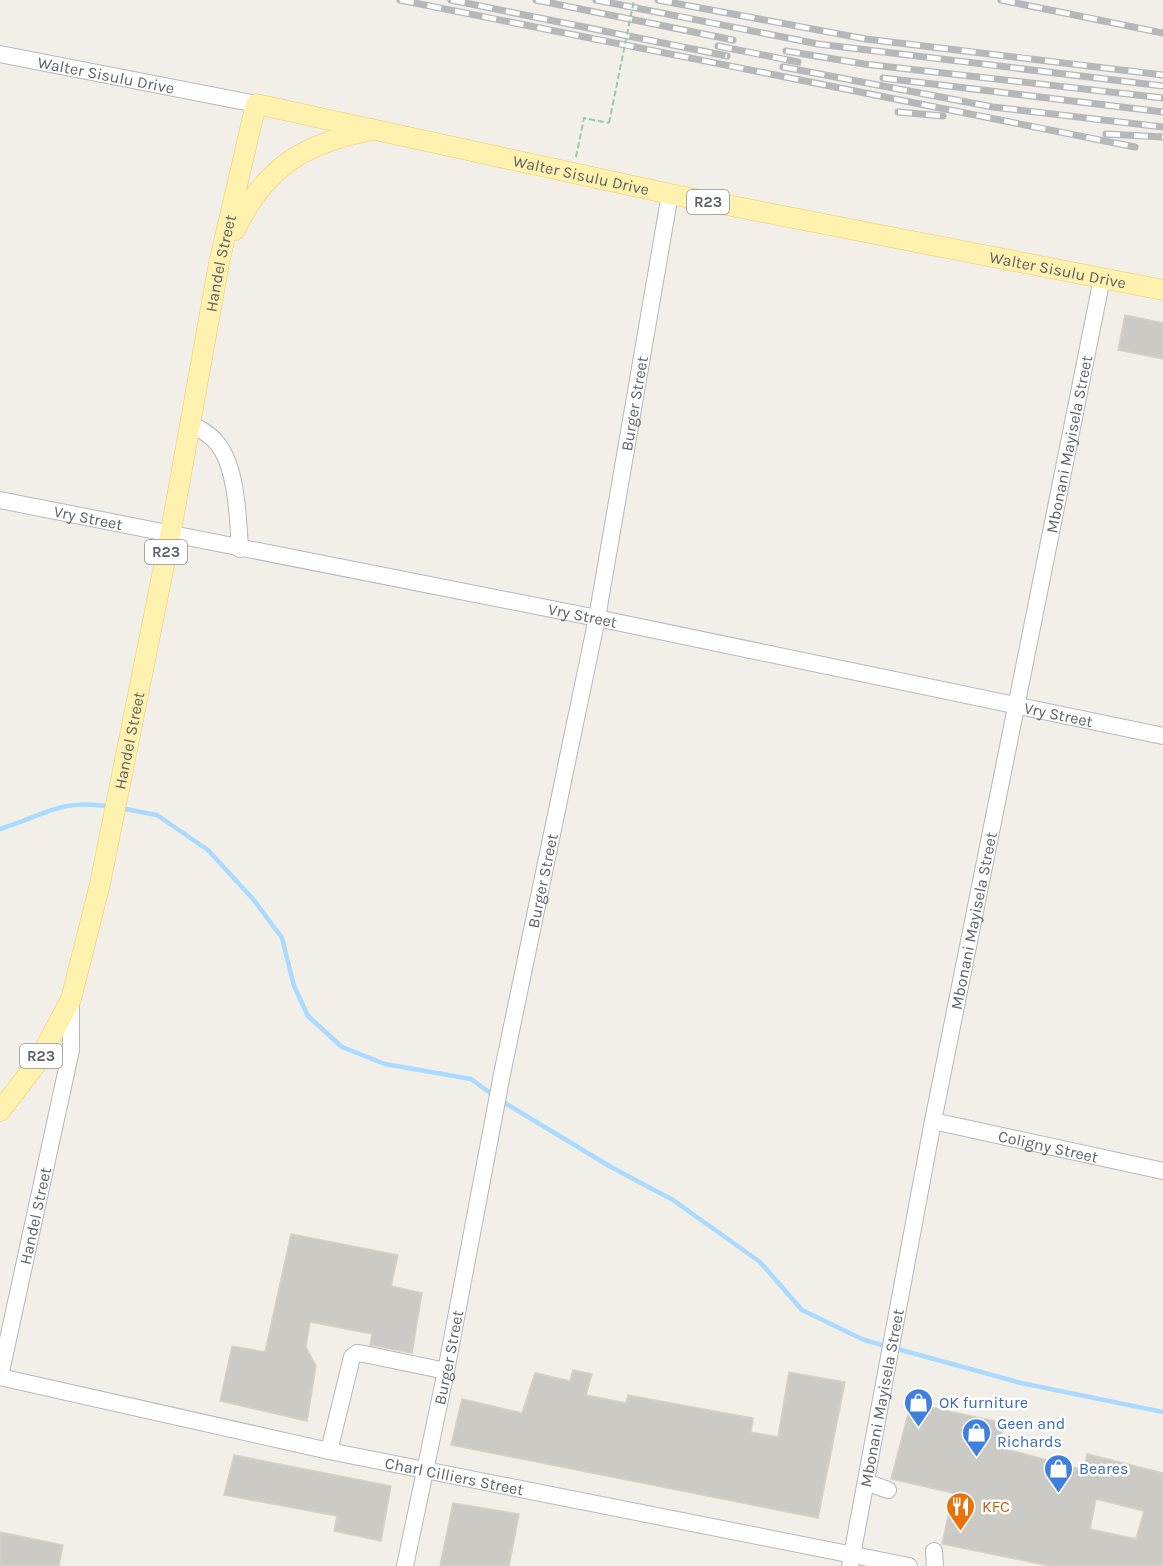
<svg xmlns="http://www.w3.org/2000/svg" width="1163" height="1566" viewBox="0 0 1163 1566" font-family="Karla,sans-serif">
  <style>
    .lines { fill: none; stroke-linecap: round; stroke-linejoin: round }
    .stream { stroke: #aadaff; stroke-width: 4.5 }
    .building { fill: #cccac5; stroke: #d6d1c6; stroke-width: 1.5; fill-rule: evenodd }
    .minor-casing { stroke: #b5b8bc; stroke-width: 18 }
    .major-casing { stroke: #f2c960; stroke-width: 21 }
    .path { stroke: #9cc7a9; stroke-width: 2; stroke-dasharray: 6 3; stroke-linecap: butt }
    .minor { stroke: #fff; stroke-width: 16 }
    .major { stroke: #fff2af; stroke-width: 20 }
    .rail-casing { stroke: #b6b7b8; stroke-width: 7 }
    .rail { stroke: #fff; stroke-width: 4.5; stroke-dasharray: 14; stroke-linecap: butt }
    .path-bridge { stroke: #9cc7a9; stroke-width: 2; stroke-dasharray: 6 3; stroke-linecap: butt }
    .labels { text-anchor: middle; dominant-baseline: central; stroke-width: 5; stroke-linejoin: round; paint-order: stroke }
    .shield { fill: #fff; stroke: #8f9295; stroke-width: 1.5 }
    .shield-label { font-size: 15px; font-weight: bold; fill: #5f6368 }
    .street-label { font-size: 16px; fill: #5f6368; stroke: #fff }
    .shop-label { font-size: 16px; fill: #366cbe; stroke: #fff; text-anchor: start }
    .food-label { font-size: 16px; fill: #c56008; stroke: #fff; text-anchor: start }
  </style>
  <rect width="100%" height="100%" fill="#f1efe8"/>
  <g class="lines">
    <path class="stream" d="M120 808 157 815 208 850 253 899 282 938 294 986 308 1016 342 1047 385 1064 471 1079 493 1095
      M0 829C46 815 60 798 111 807
      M500 1100 611 1167 673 1200 760 1262 802 1310 864 1340 886 1346
      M894 1348 1021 1383 1163 1412"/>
  </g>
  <path class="building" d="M1125 315 1163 323V359L1118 350Z
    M291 1234 398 1255 391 1286 422 1293 412 1353 370 1345 372 1334 310 1322 306 1347 316 1366 307 1421 220 1401 232 1346 265 1352Z
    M573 1370 592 1374 586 1395 626 1403 628 1395 753 1418 751 1432 778 1437 789 1372 845 1382 818 1518 451 1445 462 1399 522 1413 535 1373 570 1381Z
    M911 1403 1004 1423 998 1447 1084 1470 1087 1454 1163 1473V1566H1050L942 1544 953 1493 891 1479ZM1096 1499 1144 1511 1136 1539 1090 1529Z
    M234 1455 391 1486 381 1541 334 1531 337 1516 224 1495Z
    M453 1503 519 1514 509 1566H440Z
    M0 1532 63 1545 59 1566H0Z"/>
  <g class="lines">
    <defs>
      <g id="minor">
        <path id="s1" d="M0 54 256 104"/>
        <path d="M190 423C200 429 210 434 217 443 237 467 238 519 240 549"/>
        <path id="s2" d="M0 500 597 618 1163 736"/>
        <path id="s3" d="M933 1121 1163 1171"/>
        <path id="s4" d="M0 1376 71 1050V1000"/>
        <path id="s5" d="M0 1377 329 1451 909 1566"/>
        <path d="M329 1451 352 1357 357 1353 364 1354 446 1371"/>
        <path d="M866 1482 888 1490"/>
        <path d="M934 1551 935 1566"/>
        <path id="s6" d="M405 1566 446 1371 502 1074 597 618 670 194"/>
        <path id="s7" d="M850 1566 933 1121 1102 278"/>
      </g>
      <g id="major">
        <path d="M235 230C264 169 302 144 368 131"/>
        <path id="s8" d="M0 1111 37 1063 71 999 100 884 170 536 219 263 256 104 670 194 1163 290"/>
      </g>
    </defs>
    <use href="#minor" class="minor-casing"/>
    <use href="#major" class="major-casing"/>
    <path class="path" d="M576 157 584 118 609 123"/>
    <use href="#minor" class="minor"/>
    <use href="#major" class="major"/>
    <defs>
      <path id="rail" d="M400 0 1135 147
        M451 0 727 56
        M536 0 733 40
        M596 0 818 44 1163 86
        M658 0 866 39 1163 75
        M1001 0 1163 33
        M718 46 798 62
        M786 51 864 64 1163 98
        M783 67 993 107 1163 127
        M883 78 1163 112
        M898 112 943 116
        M1106 134 1163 137"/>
    </defs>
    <use href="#rail" class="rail-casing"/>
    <use href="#rail" class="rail"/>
    <path class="path-bridge" d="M609 123 634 0"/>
  </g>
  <defs>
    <symbol id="shop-pin" viewBox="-11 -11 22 30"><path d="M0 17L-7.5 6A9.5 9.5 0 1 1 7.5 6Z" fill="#3f7fe0" stroke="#fff"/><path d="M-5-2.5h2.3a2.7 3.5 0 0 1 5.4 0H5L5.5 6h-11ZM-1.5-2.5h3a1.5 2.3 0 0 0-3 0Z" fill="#fff"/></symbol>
    <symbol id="restaurant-pin" viewBox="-11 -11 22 30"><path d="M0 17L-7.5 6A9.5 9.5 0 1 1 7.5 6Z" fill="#e8710a" stroke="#fff"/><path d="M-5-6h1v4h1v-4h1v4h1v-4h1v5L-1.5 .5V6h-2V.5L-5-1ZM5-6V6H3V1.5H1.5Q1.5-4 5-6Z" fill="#fff"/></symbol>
  </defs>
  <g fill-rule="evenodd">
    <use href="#shop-pin" x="902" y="1386" width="33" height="45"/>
    <use href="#shop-pin" x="960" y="1416" width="33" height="45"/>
    <use href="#shop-pin" x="1042" y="1452" width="33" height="45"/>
    <use href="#restaurant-pin" x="944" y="1490" width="33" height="45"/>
  </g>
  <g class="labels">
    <g class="shield">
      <rect x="687" y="190" width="42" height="24" rx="4.5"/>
      <rect x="145" y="540" width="42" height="24" rx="4.5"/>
      <rect x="20" y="1044" width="42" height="24" rx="4.5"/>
    </g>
    <g class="shield-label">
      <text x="708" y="202">R23</text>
      <text x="166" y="552">R23</text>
      <text x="41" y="1056">R23</text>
    </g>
    <g class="street-label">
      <text stroke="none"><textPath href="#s1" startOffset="108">Walter Sisulu Drive</textPath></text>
      <text stroke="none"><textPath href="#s8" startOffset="1380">Walter Sisulu Drive</textPath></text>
      <text stroke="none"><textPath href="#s8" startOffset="884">Handel Street</textPath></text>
      <text stroke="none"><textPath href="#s8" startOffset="1866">Walter Sisulu Drive</textPath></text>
      <text stroke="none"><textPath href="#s6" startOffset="1185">Burger Street</textPath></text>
      <text stroke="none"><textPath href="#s7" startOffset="1143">Mbonani Mayisela Street</textPath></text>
      <text stroke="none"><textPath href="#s2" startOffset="90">Vry Street</textPath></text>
      <text stroke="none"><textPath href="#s2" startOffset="594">Vry Street</textPath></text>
      <text stroke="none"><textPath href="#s2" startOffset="1080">Vry Street</textPath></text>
      <text stroke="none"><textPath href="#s8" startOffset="398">Handel Street</textPath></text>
      <text stroke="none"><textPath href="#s6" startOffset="699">Burger Street</textPath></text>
      <text stroke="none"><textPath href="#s7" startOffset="657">Mbonani Mayisela Street</textPath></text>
      <text stroke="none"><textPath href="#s3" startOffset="118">Coligny Street</textPath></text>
      <text stroke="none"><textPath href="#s4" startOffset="164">Handel Street</textPath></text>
      <text stroke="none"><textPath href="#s6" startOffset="213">Burger Street</textPath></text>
      <text stroke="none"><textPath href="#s7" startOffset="171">Mbonani Mayisela Street</textPath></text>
      <text stroke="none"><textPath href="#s5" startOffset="465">Charl Cilliers Street</textPath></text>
    </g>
    <g class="shop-label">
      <text x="939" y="1402">OK furniture</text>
      <text x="997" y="1423">Geen and<tspan x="997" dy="18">Richards</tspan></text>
      <text x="1079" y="1468">Beares</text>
    </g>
    <g class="food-label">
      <text x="982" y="1506">KFC</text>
    </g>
  </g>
</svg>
